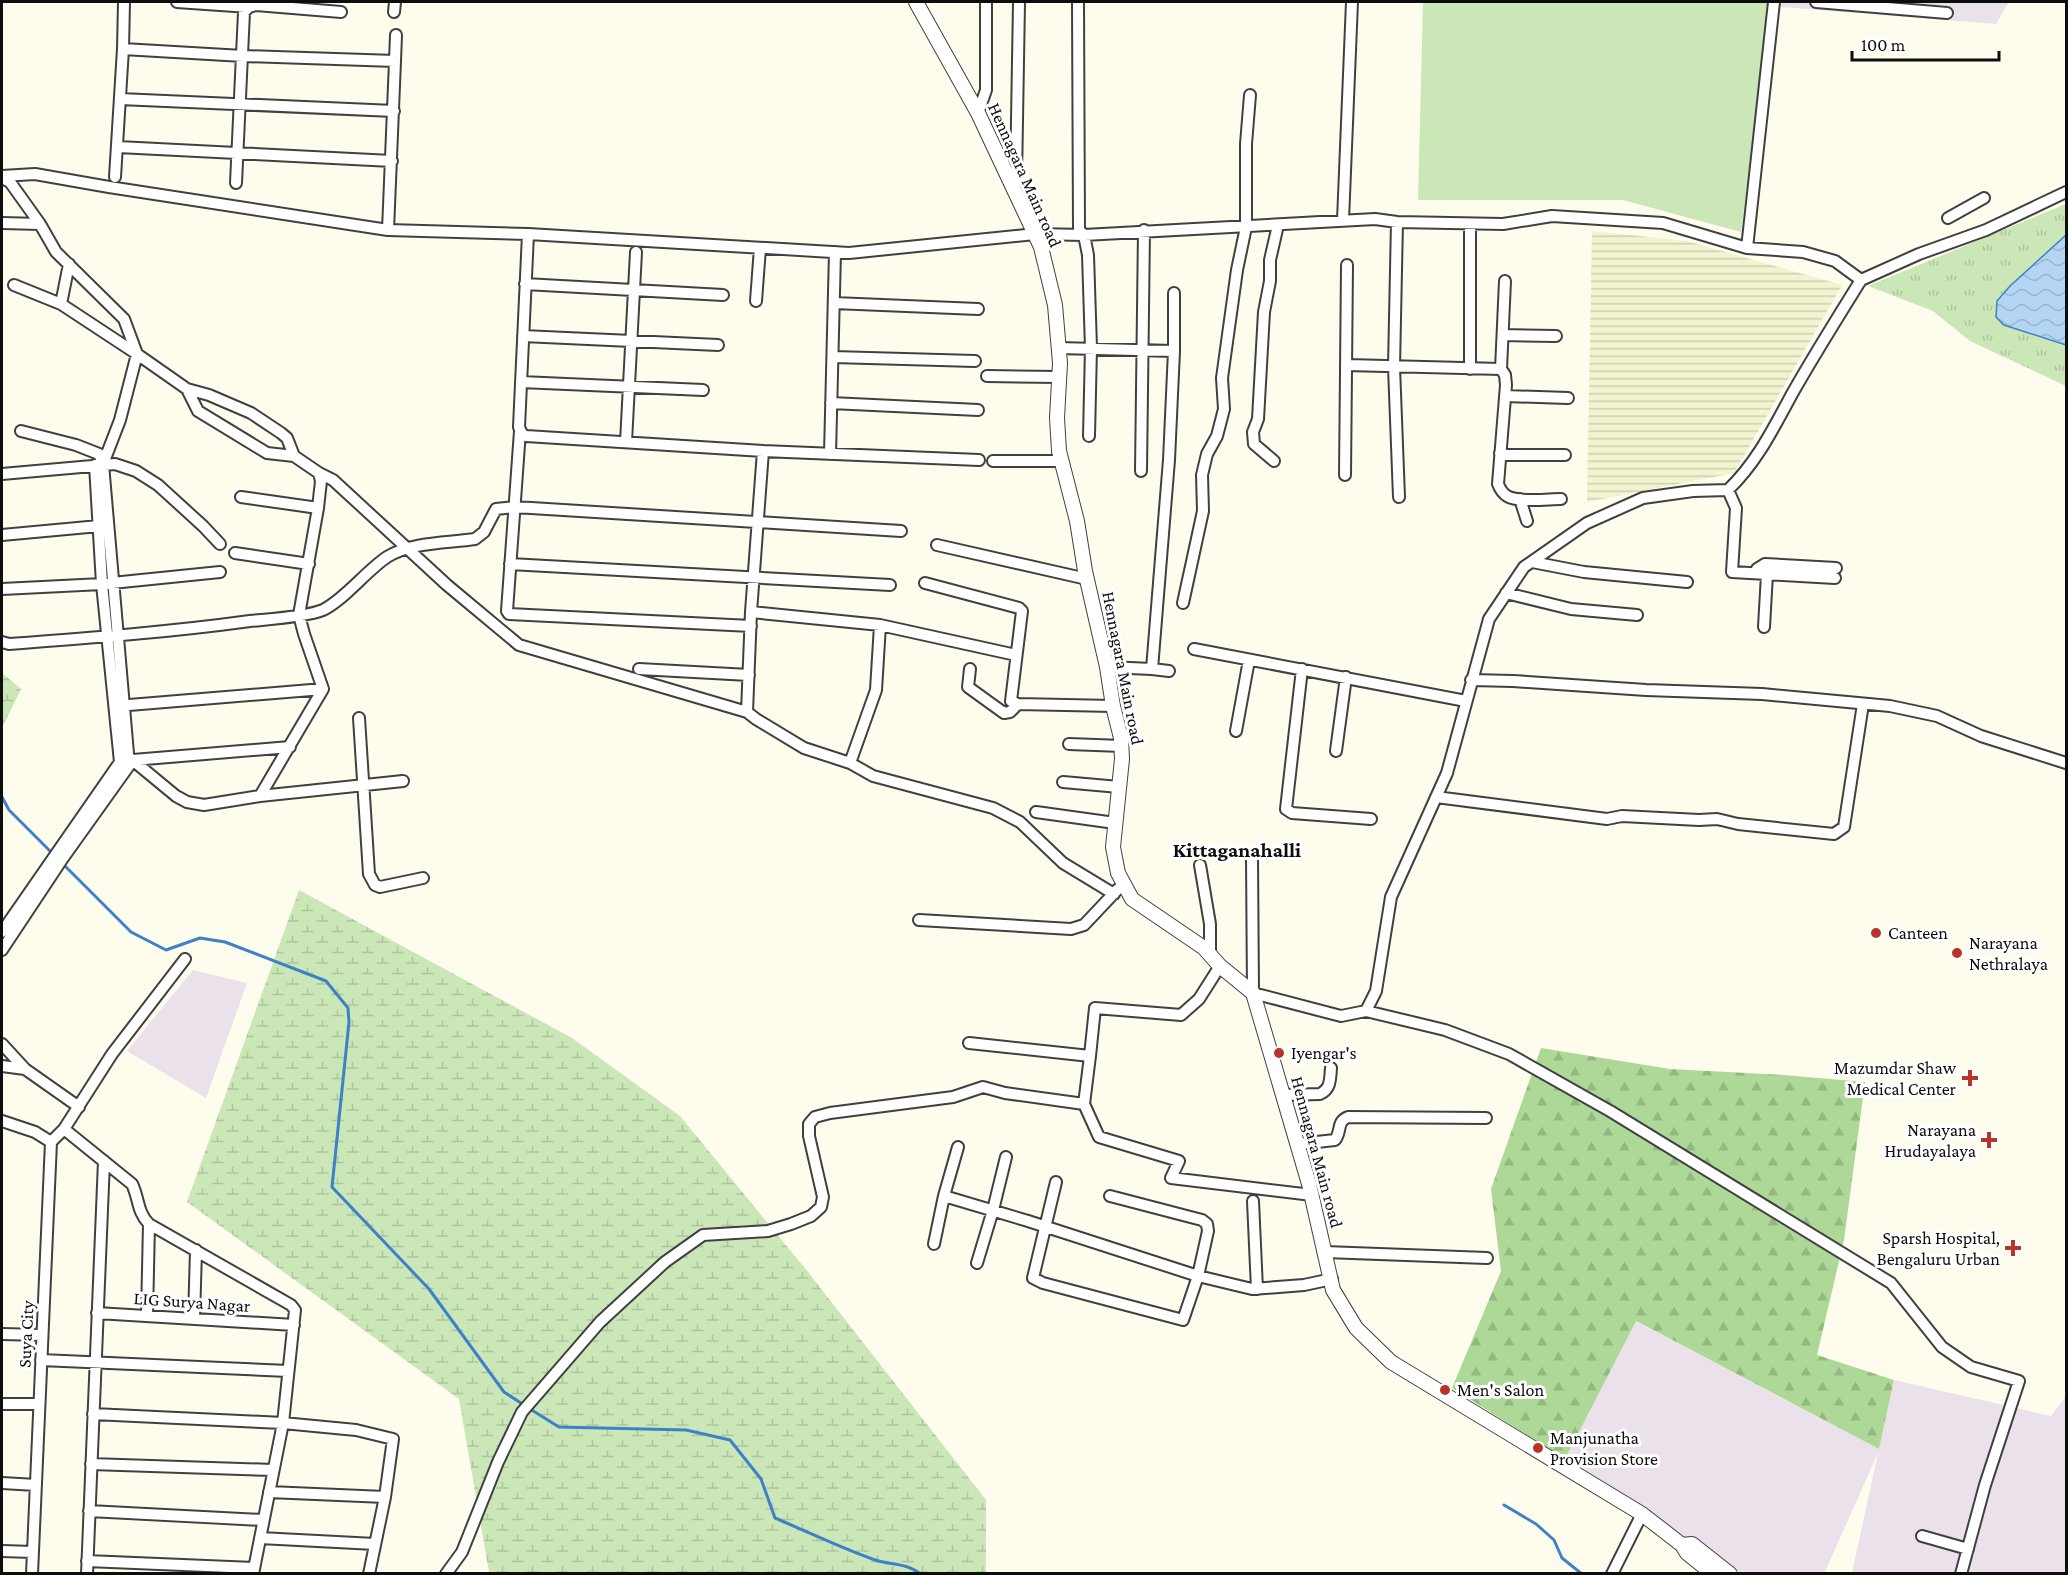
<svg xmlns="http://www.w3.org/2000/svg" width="2068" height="1575" viewBox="0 0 2068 1575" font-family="'Crimson Pro',serif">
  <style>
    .industrial { fill: #ebe1eb }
    .farmland { fill: url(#farmland-rules) }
    .grass { fill: #cbe7b8 }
    .forest { fill: url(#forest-firs) }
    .wetland { fill: url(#wetland-marsh) }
    .park { fill: url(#park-tufts) }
    .water { fill: url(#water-waves); stroke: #3d81c8; stroke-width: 1.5 }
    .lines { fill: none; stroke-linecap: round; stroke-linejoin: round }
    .stream { stroke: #3d81c8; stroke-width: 3 }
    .minor-casing { stroke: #404040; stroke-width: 14 }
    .tertiary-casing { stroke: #404040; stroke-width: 16 }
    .minor { stroke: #fff; stroke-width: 10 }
    .tertiary { stroke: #fff; stroke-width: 14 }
    .poi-dot { fill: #b8332a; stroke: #fff; stroke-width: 2 }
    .labels { text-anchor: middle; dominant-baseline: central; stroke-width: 6; stroke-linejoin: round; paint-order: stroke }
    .street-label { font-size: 18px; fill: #0d0d0d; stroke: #fff }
    .poi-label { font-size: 18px; fill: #0d0d0d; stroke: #fff; text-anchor: start }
    .quarter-label { font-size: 21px; font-weight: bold; fill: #0d0d0d; stroke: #fff }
  </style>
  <defs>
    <pattern id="farmland-rules" width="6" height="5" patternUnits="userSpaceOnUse" patternTransform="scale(1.5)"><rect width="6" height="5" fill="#f2f3cf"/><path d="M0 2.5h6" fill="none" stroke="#cecfb1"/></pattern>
    <pattern id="forest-firs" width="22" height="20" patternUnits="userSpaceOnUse" patternTransform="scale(1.5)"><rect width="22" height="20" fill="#aed898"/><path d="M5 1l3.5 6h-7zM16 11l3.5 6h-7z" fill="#94b882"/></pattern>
    <pattern id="wetland-marsh" width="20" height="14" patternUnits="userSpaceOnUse" patternTransform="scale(1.5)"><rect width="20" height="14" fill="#cbe7b8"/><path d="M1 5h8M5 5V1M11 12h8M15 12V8" fill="none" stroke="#adc59d"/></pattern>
    <pattern id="park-tufts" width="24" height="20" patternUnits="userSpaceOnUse" patternTransform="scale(1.5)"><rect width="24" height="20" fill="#cbe7b8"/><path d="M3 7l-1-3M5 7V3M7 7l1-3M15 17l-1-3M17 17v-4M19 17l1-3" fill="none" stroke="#adc59d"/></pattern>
    <pattern id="water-waves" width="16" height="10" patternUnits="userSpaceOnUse" patternTransform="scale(1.5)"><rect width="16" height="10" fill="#b4d5f4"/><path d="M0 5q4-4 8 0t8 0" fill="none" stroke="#9ab6d0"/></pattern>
  </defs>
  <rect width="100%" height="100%" fill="#fefded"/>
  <path class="industrial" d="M1770 2H2009L1996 24 1770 6Z
    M193 970 247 983 206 1098 127 1051Z
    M1635 1321 1879 1449 1894 1380 2051 1416 2066 1396V1573H1852L1878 1453 1824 1574 1741 1573 1565 1459Z"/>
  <path class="farmland" d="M1592 231 1687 241 1842 285 1734 473 1587 502Z"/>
  <path class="grass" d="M1423 2H1770L1741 232 1623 200H1418Z"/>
  <path class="forest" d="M1541 1048 1670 1069 1783 1075 1865 1082 1844 1240 1817 1355 1894 1380 1879 1449 1636 1321 1565 1459 1452 1388 1501 1271 1491 1189Z"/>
  <path class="wetland" d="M2 673 21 689 2 728Z
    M299 890 572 1038 680 1116 808 1272 986 1500V1573L494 1574 489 1572 459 1399 187 1202Z"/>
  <path class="park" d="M2066 204V235L2010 286 1998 301 2004 325 2066 345V386L1970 341 1933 311 1868 286Z"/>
  <path class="water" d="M2066 235V345L2004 325 1996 317 1997 301 2010 286Z"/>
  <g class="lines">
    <path class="stream" d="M2 797 9 810 54 855
      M63 864 131 932 166 950 200 938 225 942 326 981 348 1008 349 1022 332 1187 429 1289 504 1392 524 1405
      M530 1409 559 1427 686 1430 730 1440 761 1479 775 1518C808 1532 841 1548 875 1560 890 1565 908 1563 920 1574
      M1504 1505 1536 1524 1554 1540 1562 1558 1582 1574"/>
    <defs>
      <path id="minor" d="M177 2 249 7
        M1078 2 1079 230 1084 235 1088 255 1091 348 1089 436
        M1816 2 1947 13
        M394 12 395 2
        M123 49 243 56 395 61 388 230
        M395 61 396 35
        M120 99 394 111
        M978 113 986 90V2
        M118 147 392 161
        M2 176 35 174 109 187 388 230 528 234 519 427 522 434 526 436 763 451 979 460
        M115 177 123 49 124 2
        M2 178 10 182 40 224 56 252 124 319 137 354 187 389 209 395 251 413 281 433 287 438 294 456
        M236 183 244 12 249 7 256 5 341 12
        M1013 188 1016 179 1019 2
        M1948 218 1984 198
        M1343 220 1352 2
        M1397 222 1394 367 1399 497
        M2 223 40 224
        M1470 224V369
        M528 234 849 253 1035 234 1084 235 1375 219 1397 222 1503 224 1552 216 1663 223 1747 248 1803 252 1835 261 1861 280C1838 317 1814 355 1792 394 1773 429 1757 462 1728 490L1693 491 1643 498 1587 523 1524 567 1489 619 1447 773 1391 897 1376 991 1366 1011 1341 1016 1253 993 1252 858
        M1747 248 1774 2
        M1861 280 1919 254 1986 230 2066 192
        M525 284 723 295
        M14 285 61 304 137 354 120 420 103 464
        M756 301 760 248
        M834 303 978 309
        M61 304 69 264
        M1503 335 1556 336
        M523 336 718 345
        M1058 348 1174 351
        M833 357 975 361
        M1347 365 1501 369 1505 375 1506 385 1498 484C1500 489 1502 493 1507 496 1518 503 1548 499 1561 499
        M1501 369 1505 281
        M987 376 1059 377
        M521 382 703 390
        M187 389 198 411 267 453 294 456 319 473 321 481 318 508 299 615 304 634 323 689 260 796
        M1505 396 1568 398
        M831 403 978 410
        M21 431 76 445 99 454 103 464 129 765
        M520 431 507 611 509 614 751 626
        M626 442 636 252
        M1500 453 1506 455H1565
        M830 454 835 252
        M993 461H1061
        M1274 461 1254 444 1253 432 1258 419 1264 312 1270 281V260L1278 225
        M1141 471 1144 230
        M319 473 333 480 447 585 519 645 747 712 756 719 804 748 850 763 873 776 993 808 1020 822 1063 863 1114 894
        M2 474 115 464 136 471 158 485 203 526 220 544
        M1345 475 1347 265
        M1728 490 1736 508 1732 572 1835 578
        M241 497 318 508
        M1520 499 1527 521
        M2 535 99 526
        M937 545 1087 579
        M235 553 309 564
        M1532 562 1584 572 1687 582
        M510 564 890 585
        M1756 573 1757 569 1765 564 1836 568
        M925 583 1019 608 1022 611 1011 701 1018 704 1113 706
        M2 589 102 584 220 572
        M1506 593 1571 609 1637 615
        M1183 603 1203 511 1202 475 1207 454 1217 436 1224 409 1222 378 1237 270 1246 227V144L1250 95
        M751 612 880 625 1016 655
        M1764 627 1767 574
        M2 642 9 644C90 638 170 632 250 621 270 619 306 617 323 610 345 599 366 571 387 557 410 542 448 543 475 539L484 532 496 509 515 507 901 531
        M1194 649 1466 701
        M1107 667 1152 669 1169 460 1174 351V293
        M639 669 749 675
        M970 669 968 687 1004 713 1010 712 1018 704
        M1152 669 1169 671
        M1302 669 1286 809 1292 813 1371 819
        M1471 680 1513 681 1646 690 1762 694 1890 706 1937 716 1981 736 2066 763
        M117 706 323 689
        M747 712 751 612 763 451
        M359 718 369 874 375 885 380 887 423 878
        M1236 731 1249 660
        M1069 744 1122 746
        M1336 751 1346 677
        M130 758 176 796 187 802 204 805 260 796 403 781
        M850 763 876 690 880 625
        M1063 782 1119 787
        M1436 797 1607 819 1622 816 1699 820 1717 819 1738 824 1834 834 1844 827 1863 704
        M1036 812 1115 823
        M1200 865 1210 924V955
        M919 920 1071 929 1084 925 1118 889
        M2 932 120 762 102 584 95 465
        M2 950 63 858 133 760 290 747
        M1366 1011 1445 1030 1509 1054 1610 1111 1891 1283 1942 1347 1971 1367 2019 1381 1985 1485 1961 1574
        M969 1043 1090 1056 1084 1104 1099 1137 1179 1161 1171 1178 1312 1195
        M2 1044 25 1069 79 1107
        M1090 1056 1095 1008 1181 1015 1199 999 1220 966
        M2 1066 25 1069
        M1283 1095 1320 1094C1331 1089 1330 1079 1331 1068
        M2 1121 35 1132 51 1142
        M64 1129 132 1184C139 1198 137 1212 149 1224L291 1305 295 1310 283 1423 253 1574
        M1298 1144 1335 1140C1342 1131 1336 1122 1348 1117L1486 1118
        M1056 1182 1033 1278 1043 1283 1183 1320 1198 1276 1208 1231 1207 1224 1202 1220 1110 1196
        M944 1196 1028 1221 1198 1276 1252 1289 1304 1285 1332 1279
        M1253 1201 1257 1289
        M934 1244 944 1196 958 1147
        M1325 1252 1487 1258
        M977 1263 993 1210 1006 1157
        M97 1313 294 1325
        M147 1316 149 1224
        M194 1319 196 1250
        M2 1334 42 1335
        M41 1360 288 1371
        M2 1404H39
        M93 1414 283 1423 356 1430 393 1439 385 1497 369 1574
        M91 1464 273 1470
        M2 1483 36 1485
        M269 1492 385 1497
        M89 1511 263 1520
        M1922 1536 1968 1549
        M260 1538 375 1544
        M2 1551 33 1552
        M87 1561 254 1568
        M32 1574 51 1142 64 1129 112 1054 185 959
        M87 1574 104 1161
        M446 1574 462 1552 498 1462 522 1412 600 1322 665 1262 703 1235 768 1231 791 1224 811 1216 821 1207 823 1197 809 1136V1124L815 1117 830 1113 953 1097 983 1087 1005 1093 1084 1104
        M1612 1574 1642 1514"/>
      <path id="tertiary" d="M916 2 978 113 1041 247 1055 305 1060 363 1057 418 1059 451 1077 521 1085 571 1107 667 1113 706 1121 738 1122 759 1113 847 1118 873 1132 899 1204 948 1220 966 1253 993 1309 1184 1333 1290 1356 1328 1391 1362 1642 1514 1682 1545 1687 1553 1713 1574
        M1682 1545 1692 1544 1730 1574"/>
    </defs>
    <use href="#minor" class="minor-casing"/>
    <use href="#tertiary" class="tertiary-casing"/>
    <use href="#minor" class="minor"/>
    <use href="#tertiary" class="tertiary"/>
  </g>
  <g class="poi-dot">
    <circle cx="1876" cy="933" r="6"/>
    <circle cx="1957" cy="953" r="6"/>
    <circle cx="1279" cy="1053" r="6"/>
    <path d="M1967 1069h6v6h6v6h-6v6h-6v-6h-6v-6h6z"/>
    <path d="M1986 1131h6v6h6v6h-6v6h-6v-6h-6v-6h6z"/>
    <path d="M2010 1239h6v6h6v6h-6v6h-6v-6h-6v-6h6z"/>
    <circle cx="1445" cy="1390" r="6"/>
    <circle cx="1538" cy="1448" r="6"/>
  </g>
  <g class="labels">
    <g class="street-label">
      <text transform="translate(1025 175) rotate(66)">Hennagara Main road</text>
      <text transform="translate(1123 668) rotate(79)">Hennagara Main road</text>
      <text transform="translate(1317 1152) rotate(75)">Hennagara Main road</text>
      <text transform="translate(192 1302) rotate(4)">LIG Surya Nagar</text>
      <text transform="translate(26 1334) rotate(-87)">Suya City</text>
    </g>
    <g class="poi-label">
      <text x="1888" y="933">Canteen</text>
      <text x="1969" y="943">Narayana<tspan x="1969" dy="21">Nethralaya</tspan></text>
      <text x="1291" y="1053">Iyengar's</text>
      <text x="1956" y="1068" text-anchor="end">Mazumdar Shaw<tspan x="1956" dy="21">Medical Center</tspan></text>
      <text x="1976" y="1130" text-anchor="end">Narayana<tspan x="1976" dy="21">Hrudayalaya</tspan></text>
      <text x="2000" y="1238" text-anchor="end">Sparsh Hospital,<tspan x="2000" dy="21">Bengaluru Urban</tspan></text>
      <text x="1457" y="1390">Men's Salon</text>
      <text x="1550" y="1438">Manjunatha<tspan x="1550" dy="21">Provision Store</tspan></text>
    </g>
    <g class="quarter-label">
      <text x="1237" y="850">Kittaganahalli</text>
    </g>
  </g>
  <rect width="2068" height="1575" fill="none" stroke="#0d0d0d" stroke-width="6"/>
  <path d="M1852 51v9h147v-9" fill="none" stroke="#0d0d0d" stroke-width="3"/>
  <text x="1861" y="51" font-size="18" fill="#0d0d0d" stroke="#ffffff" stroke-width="4.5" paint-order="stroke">100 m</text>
</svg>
